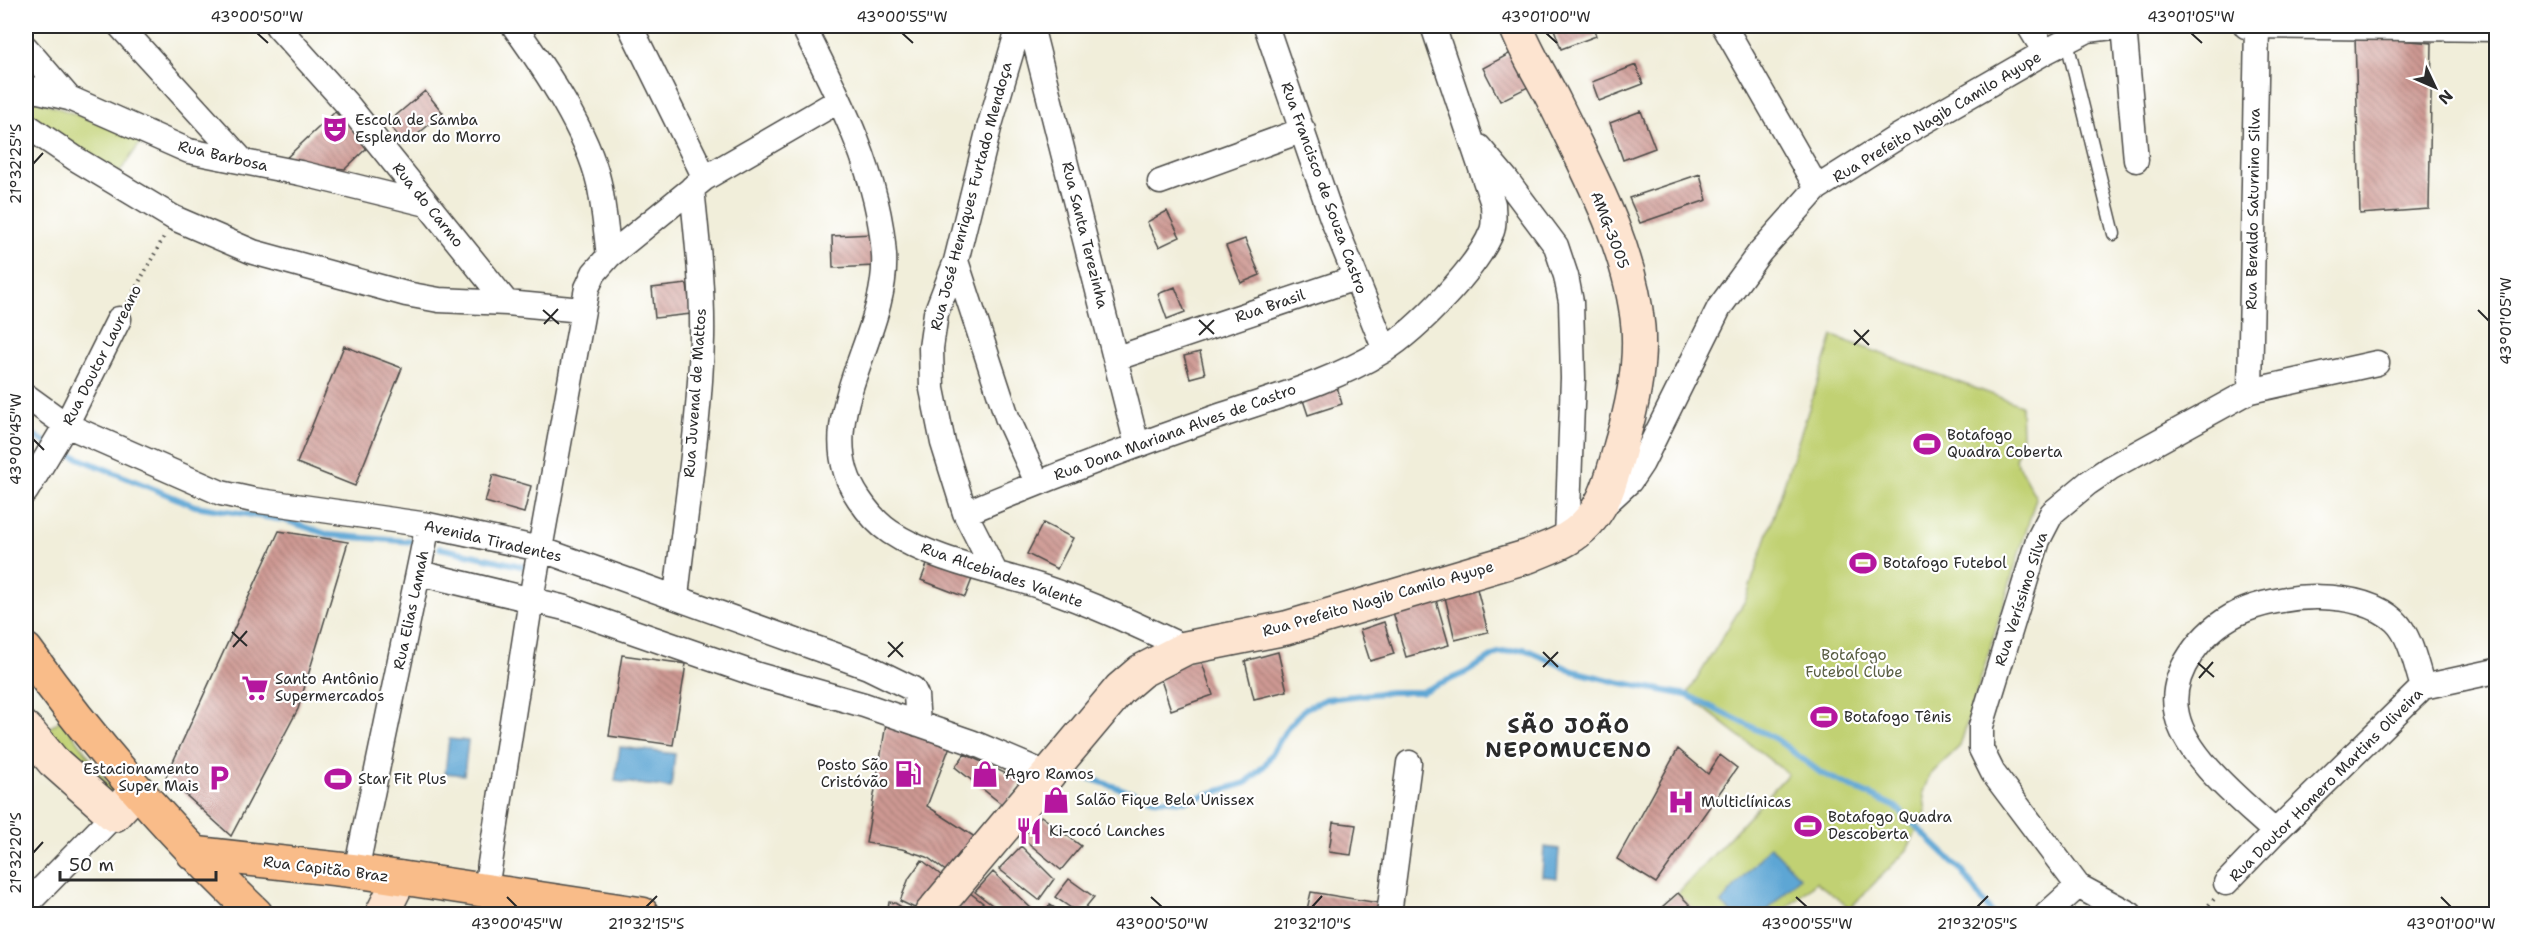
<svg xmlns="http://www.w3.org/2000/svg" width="2522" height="940" viewBox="0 0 2522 940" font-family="'Shantell Sans',sans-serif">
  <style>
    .green { fill: #c1d173; stroke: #767e4f; stroke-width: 1.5 }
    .water { fill: #5da6d4; stroke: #446880; stroke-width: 1.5 }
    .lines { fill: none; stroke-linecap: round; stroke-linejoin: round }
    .stream { stroke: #5da6d4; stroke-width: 6 }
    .building { fill: url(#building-back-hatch) }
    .lane-casing { stroke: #494845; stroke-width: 15 }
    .street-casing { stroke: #494845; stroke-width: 27 }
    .secondary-casing { stroke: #494845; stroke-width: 36 }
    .primary-casing { stroke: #494845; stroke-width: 36 }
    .path { stroke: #494845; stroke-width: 4; stroke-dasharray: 1.5 4.5; stroke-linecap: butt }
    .lane { stroke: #fff; stroke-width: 12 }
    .street { stroke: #fff; stroke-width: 24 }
    .secondary { stroke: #fde4d0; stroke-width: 33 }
    .primary { stroke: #f9bc89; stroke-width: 33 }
    .ticks { fill: none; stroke: #2b2b2b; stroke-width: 2 }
    .labels { text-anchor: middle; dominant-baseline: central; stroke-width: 4.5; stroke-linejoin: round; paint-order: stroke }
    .street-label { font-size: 15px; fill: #2b2b2b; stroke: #fff }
    .poi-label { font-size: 15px; fill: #2b2b2b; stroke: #fff; text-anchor: start }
    .park-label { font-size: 15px; fill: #585d41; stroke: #fff }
    .district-label { font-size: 21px; font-weight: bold; letter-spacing: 1.5px; fill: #2b2b2b; stroke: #fff }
    .neatline { fill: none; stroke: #2b2b2b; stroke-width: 2 }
    .ticks-label { font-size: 15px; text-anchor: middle; fill: #2b2b2b }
  </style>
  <defs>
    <pattern id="building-back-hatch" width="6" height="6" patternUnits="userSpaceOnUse" patternTransform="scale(1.5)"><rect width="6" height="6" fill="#ce9993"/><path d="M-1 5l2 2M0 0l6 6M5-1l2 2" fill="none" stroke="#a77d78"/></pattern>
  </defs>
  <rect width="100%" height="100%" fill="#fff"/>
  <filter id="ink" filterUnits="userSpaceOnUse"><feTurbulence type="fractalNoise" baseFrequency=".0167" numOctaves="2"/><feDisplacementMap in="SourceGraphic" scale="12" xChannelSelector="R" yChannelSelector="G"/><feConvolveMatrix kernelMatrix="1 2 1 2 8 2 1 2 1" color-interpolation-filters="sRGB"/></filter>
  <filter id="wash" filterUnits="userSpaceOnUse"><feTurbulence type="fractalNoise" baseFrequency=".008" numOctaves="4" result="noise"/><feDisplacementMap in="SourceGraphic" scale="24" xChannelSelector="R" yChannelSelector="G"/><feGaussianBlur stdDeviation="1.35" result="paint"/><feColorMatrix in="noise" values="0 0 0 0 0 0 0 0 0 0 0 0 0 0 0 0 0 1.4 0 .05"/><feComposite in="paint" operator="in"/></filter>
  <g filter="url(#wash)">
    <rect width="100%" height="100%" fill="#f1eeda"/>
    <path class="green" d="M26 96 143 139 117 176 26 114Z
      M1833 336 2021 405 2022 439 2015 459 2036 498 1960 746 1929 776 1923 792 1926 811 1907 850 1850 908 1816 882 1780 914H1654L1678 893 1788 774 1687 695 1746 599Z
      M62 719 115 793 103 792 39 735Z"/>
    <path class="water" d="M449 739 468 741 464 775 445 773Z
      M620 747 675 754 671 788 615 781Z
      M1770 846 1800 877 1764 914H1733L1721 903Z
      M1544 847 1559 849 1557 878 1542 876Z"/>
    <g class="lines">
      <path class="stream" d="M26 430 48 444
        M64 452 195 506 284 520 330 535 414 542
        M440 548 530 568
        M1082 776 1153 799 1185 801 1246 783 1265 765 1288 727 1306 708 1326 699 1391 692H1421L1467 672 1498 653 1525 649 1573 671 1617 682 1687 695 1776 739 1821 773 1896 807 1962 871 1992 914"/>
    </g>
    <g id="blocks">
      <path class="building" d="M1553 26H1593L1596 36 1561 49Z
        M2355 36 2432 43 2429 209 2360 214Z
        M1518 49 1536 83 1500 101 1483 68Z
        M1636 65 1643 84 1599 101 1592 82Z
        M425 91 443 113 406 144 387 123Z
        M1641 111 1655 148 1623 160 1610 123Z
        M335 112 370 145 345 169 281 163Z
        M1700 174 1707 200 1640 223 1629 198Z
        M1167 211 1180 237 1159 247 1147 222Z
        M872 234 874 266 833 268 832 236Z
        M1245 239 1260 275 1241 283 1226 246Z
        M687 284 691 314 655 318 652 288Z
        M1175 287 1185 312 1167 319 1158 294Z
        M344 346 402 368 355 486 297 463Z
        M1200 352 1205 374 1190 378 1184 356Z
        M1336 383 1342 404 1308 415 1301 394Z
        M493 475 531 486 524 513 485 502Z
        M1043 523 1073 538 1057 569 1027 554Z
        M279 531 348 542 298 709 231 836 166 777Z
        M930 557 974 574 965 597 921 580Z
        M1476 585 1488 632 1455 640 1444 593Z
        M1436 600 1449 645 1406 657 1393 612Z
        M1384 622 1394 654 1370 661 1360 630Z
        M1278 652 1287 691 1254 699 1245 661Z
        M622 655 686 664 673 745 609 736Z
        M1200 657 1213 695 1171 710 1158 671Z
        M887 718 952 741 927 806 981 841 951 875 927 857 902 849 866 843Z
        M1678 749 1708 774 1720 755 1737 768 1656 883 1617 859Z
        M965 754 1021 781 1004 806 955 767Z
        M1041 816 1081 846 1061 870 1022 838Z
        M1333 822 1356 825 1351 855 1329 852Z
        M1021 846 1054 879 1039 900 999 869Z
        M922 860 947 880 921 911 900 901 909 878Z
        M993 872 1034 911 1030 914H1004L975 892Z
        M1069 879 1094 897 1080 914 1055 897Z
        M969 892 997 914H968L957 906Z
        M1311 892 1385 904 1383 914H1306Z
        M1678 893 1699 914H1654Z
        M889 902 895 903 913 914H887Z
        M1050 905 1064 914H1043Z"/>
    </g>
  </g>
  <g filter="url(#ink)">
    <use href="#blocks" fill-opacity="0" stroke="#494845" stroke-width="1.5"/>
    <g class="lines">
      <defs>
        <path id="lane" d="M2067 42 2114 234"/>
        <path id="street" d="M120 26 242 160
          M277 26 347 104 507 303
          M514 26C545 69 587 131 599 183 604 207 606 232 609 256
          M630 26 705 178
          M803 26C839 97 879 174 884 255 889 337 806 422 859 499 867 511 878 524 890 532 932 560 991 571 1039 586 1090 603 1137 625 1186 648
          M1031 26 1137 445
          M1266 26 1332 218 1385 350
          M1724 26 1817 188
          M2029 26 2045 52
          M2124 26 2136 160
          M2246 26 2496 29
          M26 48 69 98
          M26 88 69 98 189 151 300 173 427 204
          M26 125 76 159 174 218 253 252 406 294 439 300 507 303 582 310
          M1479 147 1506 179 1556 246 1566 276 1571 302 1573 378 1567 539
          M1160 182 1303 130
          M956 261 1007 417 1037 482
          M1117 358 1355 278
          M2250 391 2257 27
          M26 396 66 425 221 493 253 500 428 525 540 549 824 651 868 667 913 689 916 695 918 724
          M26 491 66 425 119 319
          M1603 506 1630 481 1642 463 1719 308 1760 252 1817 188 1899 136 2045 52 2088 30 2121 26
          M965 513C1046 479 1128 448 1211 419 1268 399 1331 383 1383 351 1417 330 1478 267 1492 231 1495 223 1493 212 1493 204L1433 26
          M995 572 965 513 943 443 932 389 931 348 936 313 956 261 989 128 1019 26
          M419 573 565 608 758 675 864 705 971 742 1049 775
          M676 597C685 512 700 424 702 338 703 288 697 238 692 188
          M2275 832C2244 803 2186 758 2177 715 2167 673 2203 630 2238 613 2279 593 2360 588 2395 621 2411 636 2416 666 2423 687
          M356 871 428 525
          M2226 883 2275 832 2423 687 2496 671
          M486 889 531 599 587 288 594 273 609 256 705 178 838 101
          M26 905 114 815
          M1389 914 1409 763
          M2047 914 2078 886
          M2130 914 2078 886 1993 773 1981 749V726L2038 540 2052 513 2088 483 2110 468 2250 391 2377 363"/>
        <path id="secondary" d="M26 729 53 761 114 815 137 790
          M382 914 400 878
          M931 914 1120 689 1141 671 1186 648 1286 628 1529 556C1542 550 1555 546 1567 539 1603 518 1611 482 1621 444 1632 408 1641 366 1638 327 1631 248 1589 173 1555 103 1542 77 1526 53 1516 26"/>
        <path id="primary" d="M26 650C94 745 171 833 256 914
          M193 853 356 871 642 914"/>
      </defs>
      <use href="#lane" class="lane-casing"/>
      <use href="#street" class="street-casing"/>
      <use href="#secondary" class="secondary-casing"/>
      <use href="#primary" class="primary-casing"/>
      <path class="path" d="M128 302 165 235
        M2201 914 2214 899"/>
      <use href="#lane" class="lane"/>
      <use href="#street" class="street"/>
      <use href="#secondary" class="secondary"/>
      <use href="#primary" class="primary"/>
    </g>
  </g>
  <path class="ticks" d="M257 33 268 43M902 33 913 43M1546 33 1557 43M2191 33 2202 43M33 164 43 153M543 310 559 324M2478 310 2489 321M1199 320 1214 334M544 324 558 309M1854 330 1869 345M1199 335 1214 320M1854 345 1869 330M33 439 44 450M232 632 247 646M888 642 903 657M233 647 247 631M1543 652 1558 667M888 657 903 642M2198 663 2214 677M1543 667 1558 652M2199 678 2213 662M33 853 43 842M507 897 517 907M1151 897 1162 907M1796 897 1807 907M2441 897 2451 907M646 907 657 896M1312 907 1322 896M1977 907 1988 896"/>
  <defs>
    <symbol id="theatre-bare" viewBox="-9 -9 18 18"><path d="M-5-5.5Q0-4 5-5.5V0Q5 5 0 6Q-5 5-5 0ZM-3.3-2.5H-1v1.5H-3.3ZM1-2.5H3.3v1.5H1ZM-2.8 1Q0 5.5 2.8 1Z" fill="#b5179e" stroke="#fff" stroke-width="2.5" paint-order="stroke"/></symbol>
    <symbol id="stadium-bare" viewBox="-9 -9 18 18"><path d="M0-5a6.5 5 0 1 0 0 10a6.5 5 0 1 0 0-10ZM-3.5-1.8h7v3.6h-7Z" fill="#b5179e" stroke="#fff" stroke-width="2.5" paint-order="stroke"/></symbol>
    <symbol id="supermarket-bare" viewBox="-9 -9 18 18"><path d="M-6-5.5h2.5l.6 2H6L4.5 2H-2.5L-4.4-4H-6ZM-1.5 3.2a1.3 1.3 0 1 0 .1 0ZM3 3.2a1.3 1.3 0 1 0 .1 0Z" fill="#b5179e" stroke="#fff" stroke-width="2.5" paint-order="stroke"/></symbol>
    <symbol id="fuel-bare" viewBox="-9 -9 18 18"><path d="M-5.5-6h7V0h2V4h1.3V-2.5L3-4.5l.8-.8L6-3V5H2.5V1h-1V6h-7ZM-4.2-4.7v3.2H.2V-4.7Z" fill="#b5179e" stroke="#fff" stroke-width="2.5" paint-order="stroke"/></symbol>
    <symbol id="shop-bare" viewBox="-9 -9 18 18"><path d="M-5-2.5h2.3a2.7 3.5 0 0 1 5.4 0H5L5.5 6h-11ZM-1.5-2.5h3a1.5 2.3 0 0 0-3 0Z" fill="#b5179e" stroke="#fff" stroke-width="2.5" paint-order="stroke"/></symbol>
    <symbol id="parking-bare" viewBox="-9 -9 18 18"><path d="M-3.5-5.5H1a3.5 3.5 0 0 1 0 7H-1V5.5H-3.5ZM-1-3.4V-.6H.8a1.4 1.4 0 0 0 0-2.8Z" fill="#b5179e" stroke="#fff" stroke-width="2.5" paint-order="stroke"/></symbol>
    <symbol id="hospital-bare" viewBox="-9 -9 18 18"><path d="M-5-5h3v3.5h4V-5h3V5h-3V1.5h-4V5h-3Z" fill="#b5179e" stroke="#fff" stroke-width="2.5" paint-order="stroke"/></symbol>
    <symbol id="restaurant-bare" viewBox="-9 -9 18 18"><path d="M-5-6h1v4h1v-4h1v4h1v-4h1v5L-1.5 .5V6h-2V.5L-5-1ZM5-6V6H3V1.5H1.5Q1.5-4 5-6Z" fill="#b5179e" stroke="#fff" stroke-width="2.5" paint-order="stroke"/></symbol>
  </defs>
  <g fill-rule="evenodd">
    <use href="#theatre-bare" x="316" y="110" width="38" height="38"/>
    <use href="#stadium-bare" x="1908" y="425" width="38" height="38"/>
    <use href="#stadium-bare" x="1844" y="544" width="38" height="38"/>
    <use href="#supermarket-bare" x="236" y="669" width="38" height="38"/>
    <use href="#stadium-bare" x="1805" y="698" width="38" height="38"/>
    <use href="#fuel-bare" x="889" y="755" width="38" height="38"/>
    <use href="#shop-bare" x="966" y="755" width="38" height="38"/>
    <use href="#parking-bare" x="200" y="759" width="38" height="38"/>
    <use href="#stadium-bare" x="319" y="760" width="38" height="38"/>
    <use href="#shop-bare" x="1037" y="781" width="38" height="38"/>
    <use href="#hospital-bare" x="1662" y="783" width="38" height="38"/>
    <use href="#stadium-bare" x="1789" y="807" width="38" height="38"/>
    <use href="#restaurant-bare" x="1010" y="812" width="38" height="38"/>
  </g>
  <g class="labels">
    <g class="street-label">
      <text transform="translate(1937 117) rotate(-31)">Rua Prefeito Nagib Camilo Ayupe</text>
      <text transform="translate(223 156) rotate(13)">Rua Barbosa</text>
      <text transform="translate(1324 188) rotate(70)">Rua Francisco de Souza Castro</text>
      <text transform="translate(971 196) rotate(-75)">Rua José Henriques Furtado Mendoça</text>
      <text transform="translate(428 205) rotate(51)">Rua do Carmo</text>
      <text transform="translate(2253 209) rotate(-89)">Rua Beraldo Saturnino Silva</text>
      <text transform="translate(1610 230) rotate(69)">AMG-3005</text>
      <text transform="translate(1085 235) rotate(76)">Rua Santa Terezinha</text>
      <text transform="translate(1270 306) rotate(-19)">Rua Brasil</text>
      <text transform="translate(102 355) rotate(-63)">Rua Doutor Laureano</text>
      <text transform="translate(695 393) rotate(-86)">Rua Juvenal de Mattos</text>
      <text transform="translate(1175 432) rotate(-20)">Rua Dona Mariana Alves de Castro</text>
      <text transform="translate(493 541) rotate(13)">Avenida Tiradentes</text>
      <text transform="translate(1002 575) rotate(19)">Rua Alcebiades Valente</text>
      <text transform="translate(1378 599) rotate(-16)">Rua Prefeito Nagib Camilo Ayupe</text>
      <text transform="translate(2021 599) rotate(-72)">Rua Veríssimo Silva</text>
      <text transform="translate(411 610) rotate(-78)">Rua Elias Lamah</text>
      <text transform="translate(2326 785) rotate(-45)">Rua Doutor Homero Martins Oliveira</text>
      <text transform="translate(326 869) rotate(7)">Rua Capitão Braz</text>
    </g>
    <g class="poi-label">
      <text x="355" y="120">Escola de Samba<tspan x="355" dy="17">Esplendor do Morro</tspan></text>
      <text x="1947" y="435">Botafogo<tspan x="1947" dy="17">Quadra Coberta</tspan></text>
      <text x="1883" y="563">Botafogo Futebol</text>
      <text x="275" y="679">Santo Antônio<tspan x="275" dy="17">Supermercados</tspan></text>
      <text x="1844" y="717">Botafogo Tênis</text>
      <text x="888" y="765" text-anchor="end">Posto São<tspan x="888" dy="17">Cristóvão</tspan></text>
      <text x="199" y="769" text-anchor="end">Estacionamento<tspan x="199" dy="17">Super Mais</tspan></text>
      <text x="1005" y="774">Agro Ramos</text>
      <text x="358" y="779">Star Fit Plus</text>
      <text x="1076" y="800">Salão Fique Bela Unissex</text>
      <text x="1701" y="802">Multiclínicas</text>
      <text x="1828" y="817">Botafogo Quadra<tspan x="1828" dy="17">Descoberta</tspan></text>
      <text x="1049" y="831">Ki-cocó Lanches</text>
    </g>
    <g class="park-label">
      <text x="1854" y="655">Botafogo<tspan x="1854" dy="17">Futebol Clube</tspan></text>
    </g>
    <g class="district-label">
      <text x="1569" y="726">SÃO JOÃO<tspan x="1569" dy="24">NEPOMUCENO</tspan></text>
    </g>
  </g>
  <rect width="2522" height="940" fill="none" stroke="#fff" stroke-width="66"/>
  <g transform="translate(2435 87) rotate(134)" stroke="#ffffff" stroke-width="4.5" paint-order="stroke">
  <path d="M0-4.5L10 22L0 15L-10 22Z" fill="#2b2b2b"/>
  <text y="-9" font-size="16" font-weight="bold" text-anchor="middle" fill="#2b2b2b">N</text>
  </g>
  <path d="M60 871v9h156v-9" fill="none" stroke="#2b2b2b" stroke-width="3"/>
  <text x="69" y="871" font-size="18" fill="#2b2b2b" stroke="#ffffff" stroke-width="4.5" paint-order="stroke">50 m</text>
  <rect x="33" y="33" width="2456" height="874" class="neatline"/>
  <g class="ticks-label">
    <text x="257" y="22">43°00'50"W</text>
    <text x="902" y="22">43°00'55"W</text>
    <text x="1546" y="22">43°01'00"W</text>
    <text x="2191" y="22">43°01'05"W</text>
    <text transform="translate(16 164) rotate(-90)" y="5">21°32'25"S</text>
    <text transform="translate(2506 321) rotate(-90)" y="5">43°01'05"W</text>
    <text transform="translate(16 439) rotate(-90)" y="5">43°00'45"W</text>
    <text transform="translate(16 853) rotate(-90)" y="5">21°32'20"S</text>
    <text x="517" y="929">43°00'45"W</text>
    <text x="646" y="929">21°32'15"S</text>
    <text x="1162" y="929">43°00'50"W</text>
    <text x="1312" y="929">21°32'10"S</text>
    <text x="1807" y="929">43°00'55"W</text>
    <text x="1977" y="929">21°32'05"S</text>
    <text x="2451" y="929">43°01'00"W</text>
  </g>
</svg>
